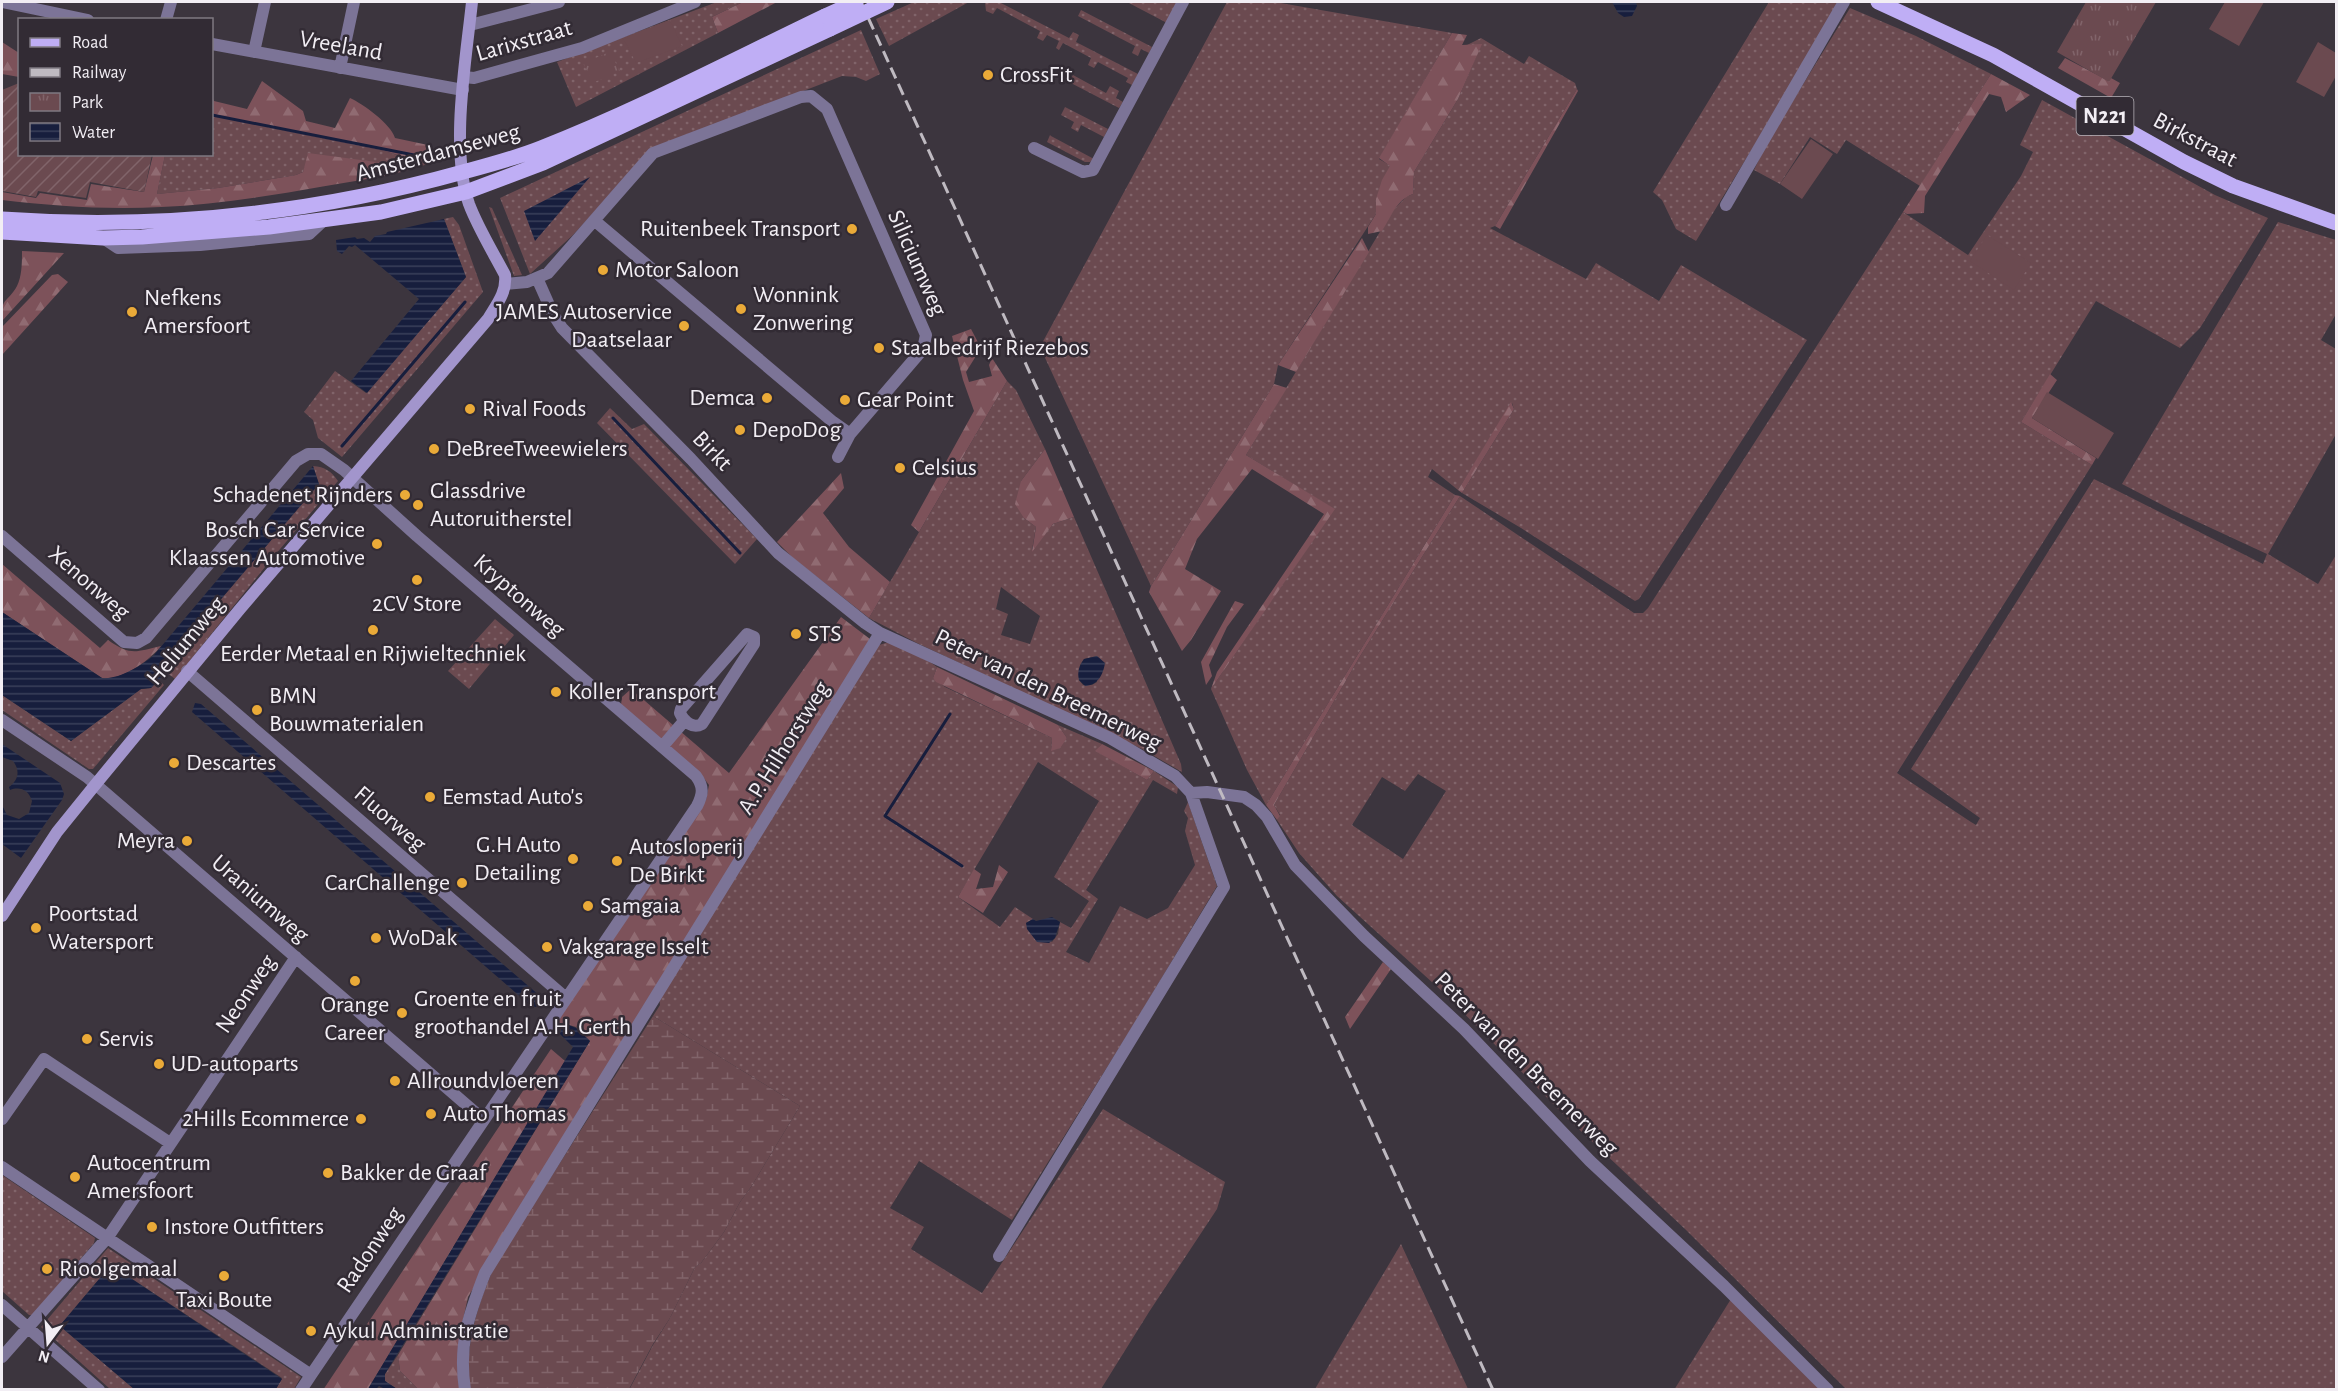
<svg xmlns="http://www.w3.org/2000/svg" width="2338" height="1391" viewBox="0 0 2338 1391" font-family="'Alegreya Sans',sans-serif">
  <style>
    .grass { fill: url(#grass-dots); fill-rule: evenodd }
    .forest { fill: url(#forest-firs) }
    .wetland { fill: url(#wetland-marsh) }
    .park { fill: url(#park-tufts) }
    .garden { fill: url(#garden-furrows) }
    .pitch { fill: #6b4a50 }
    .water { fill: url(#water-rules) }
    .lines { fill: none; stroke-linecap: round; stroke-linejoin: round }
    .stream { stroke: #171e3d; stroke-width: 3 }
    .street { stroke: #7c7497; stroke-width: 12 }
    .secondary { stroke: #a295cc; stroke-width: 12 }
    .primary { stroke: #bfaef5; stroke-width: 15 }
    .rail { stroke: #bfbac1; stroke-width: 3; stroke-dasharray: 12 6; stroke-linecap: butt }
    .primary-bridge { stroke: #bfaef5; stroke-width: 15 }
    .poi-dot { fill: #eaaa38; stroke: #322b34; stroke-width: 2 }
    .labels { text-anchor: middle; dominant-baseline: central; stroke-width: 5; stroke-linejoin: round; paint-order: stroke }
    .shield { fill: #322b34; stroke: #b8b4ba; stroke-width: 1.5 }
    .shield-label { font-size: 22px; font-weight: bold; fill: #f2eef4 }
    .street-label { font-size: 24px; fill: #f2eef4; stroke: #322b34 }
    .poi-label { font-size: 24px; fill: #f2eef4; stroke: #322b34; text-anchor: start }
  </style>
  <defs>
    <pattern id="grass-dots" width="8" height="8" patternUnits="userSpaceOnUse" patternTransform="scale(1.5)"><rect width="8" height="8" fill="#6b4a50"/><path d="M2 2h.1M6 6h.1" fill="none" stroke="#81646a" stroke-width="1.8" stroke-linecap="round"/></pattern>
    <pattern id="forest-firs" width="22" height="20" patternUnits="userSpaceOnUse" patternTransform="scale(1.5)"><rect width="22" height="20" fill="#7d525a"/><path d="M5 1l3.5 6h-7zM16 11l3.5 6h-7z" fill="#906b72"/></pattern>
    <pattern id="wetland-marsh" width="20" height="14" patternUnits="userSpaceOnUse" patternTransform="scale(1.5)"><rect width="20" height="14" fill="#6b4a50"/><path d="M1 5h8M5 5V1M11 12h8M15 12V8" fill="none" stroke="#81646a"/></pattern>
    <pattern id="park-tufts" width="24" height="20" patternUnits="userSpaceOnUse" patternTransform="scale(1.5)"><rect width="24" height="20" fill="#6b4a50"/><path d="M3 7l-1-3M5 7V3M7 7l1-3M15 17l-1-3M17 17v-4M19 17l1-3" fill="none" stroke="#81646a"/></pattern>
    <pattern id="garden-furrows" width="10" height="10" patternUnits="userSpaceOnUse" patternTransform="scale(1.5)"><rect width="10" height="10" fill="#6b4a50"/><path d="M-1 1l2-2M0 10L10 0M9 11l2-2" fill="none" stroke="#81646a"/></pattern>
    <pattern id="water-rules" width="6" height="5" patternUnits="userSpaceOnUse" patternTransform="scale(1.5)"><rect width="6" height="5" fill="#171e3d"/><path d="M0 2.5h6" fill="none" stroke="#393f5a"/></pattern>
  </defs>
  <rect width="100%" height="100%" fill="#3c353e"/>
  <path class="grass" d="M717 2H743L712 17 718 33 576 107 557 62Z
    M914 2H969L889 46 876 19Z
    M985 2H999L1069 38 1073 32 1079 35 1076 42 1138 74 1132 85 1126 82 1128 78 1098 62 1094 68 1088 65 1091 58 1063 43 1059 50 1056 48 1059 41 1047 35 1043 41 1037 38 1040 31 997 8 993 14 986 11Z
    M1127 2H1178L1167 23Z
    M1227 2H1275L1452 33 1379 159 1391 166C1383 182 1376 195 1376 214L1278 365 1274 384 1151 586 1040 347Z
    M1769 2H1834L1838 4 1805 62 1696 241 1676 229 1662 200 1653 192Z
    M1850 8 1916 36 1991 74 1920 186 1846 140 1837 154 1810 137 1780 184 1754 170 1767 143Z
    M1081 10 1152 47 1149 53 1141 49 1138 56 1132 53 1135 46 1078 16Z
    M861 30 880 74 866 81 856 77 842 76 651 150 573 235 530 274 500 198Z
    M1481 38 1524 64 1529 56 1575 83 1577 89 1495 226 1490 228 1586 279 1596 263 1659 301 1681 265 1807 340 1639 599 1635 601 1521 528 1462 493 1514 409 1512 403 1458 490 1432 469 1428 477 1455 495 1266 805 1247 770 1211 689 1334 509 1246 455 1393 210 1406 197 1413 194 1414 172 1458 99 1481 45H1467Z
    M1073 75 1106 93 1110 86 1119 91 1116 98 1123 102 1119 108 1069 82Z
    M2042 100 2215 195 2268 218 2200 328 2180 348 2096 301 2021 422 2092 465 1897 773 1971 822 1976 825 1980 818 1911 769 2094 479 2263 564 2267 554 2172 510 2122 484 2278 222 2336 240V314L2321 340 2336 349V434L2268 554 2318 584 2336 555V1389H1846L1685 1229 1567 1118 1444 993 1337 896 1299 853 1277 820 1280 815 1274 805 1359 658 1460 496 1634 613H1643L1648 608 1903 212 1968 255 2021 176 2033 152 2020 145ZM1418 774 1446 791 1403 859 1352 825 1382 777 1405 791Z
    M1065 107 1108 129 1104 137 1081 125 1078 132 1071 128 1074 122 1061 115Z
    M212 116 384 151 428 164 391 175 393 166 306 164 303 172 296 175 218 188 157 194 165 155 212 154Z
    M1050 135 1051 136 1094 159 1090 162H1085L1047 142Z
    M489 207 492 208 522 275 514 276Z
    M453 217 459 225 483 292 342 457 318 438 313 420 304 412 335 371 366 393 466 277 444 219Z
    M1007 381 1016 390 1045 449 1021 481 1024 518 1036 527 1032 550 1053 524 1074 517 1181 764 1182 772 1142 749 917 643 869 618ZM1001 587 1040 616 1030 644 1001 635 1008 614 996 609ZM1097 656V682L1092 685H1083L1079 680 1080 665 1084 659Z
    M610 408 632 429 644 424 757 539 735 564 597 423Z
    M313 466C325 467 331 471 338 481L269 562 175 679 166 672V664L319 484Z
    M495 619 514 635 469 689 448 671Z
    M889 642 930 662 937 667 933 678 945 687 1052 738 1051 750 1067 738 1058 725 1102 744 1096 751 1147 780 1154 771 1178 787 1177 794 1153 780 1086 890 1098 899 1066 952 1089 963 1120 906 1147 919 1168 908 1195 865 1185 831 1188 818 1184 811 1188 802 1217 886 1134 1024 1012 1220 919 1161 890 1208 924 1227 911 1249 982 1293 1103 1109 1225 1182 1217 1209 1149 1312 1101 1389 629 1390 653 1345 670 1318 695 1267 701 1263 724 1232 740 1202 751 1187 800 1106 653 1016 660 1005 659 996 879 645ZM1038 762 1099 801 1054 877 1089 901 1071 928 1060 922 1058 934 1052 942 1026 923 1033 919 1015 907 1000 927 958 897Z
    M159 680 164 685 93 769H89L2 710V695L71 741 141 689 151 688Z
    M2 1175 95 1238 94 1243 33 1315H29L2 1291Z
    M1401 1244 1468 1389H1315L1325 1372Z
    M108 1248 301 1377 294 1389H276L282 1378 111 1265 62 1323 61 1327 134 1389H110L41 1327Z
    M1731 1299 1820 1390H1674Z
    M398 1355 400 1371 418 1389H397L385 1381V1374Z"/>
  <path class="forest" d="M743 2H777L718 33 712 17Z
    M1452 33 1467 35 1462 45 1482 44 1458 99 1414 172 1413 194C1396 200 1391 217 1382 231L1368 234V227L1376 214V199L1382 180 1390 166 1379 158Z
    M2 42 19 53V77L2 74Z
    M2065 58 2109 81 2111 78 2120 83 2111 98 2058 68Z
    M1991 74 2030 95 2006 112 2001 97 1989 94 1925 196 1924 213 1907 214 1903 212Z
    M262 81 303 111 306 121 335 128 350 98C363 104 391 124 395 138L428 145 423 162 384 151 212 116V97L214 101 247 109Z
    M1577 89 1578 91 1500 229 1495 226Z
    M308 153 391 164V175C315 187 238 204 161 207 108 210 54 206 2 200V192L36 198 40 193 87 200 91 184 144 192 153 155H165L157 194 218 188 296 175 303 172Z
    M1362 238 1369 252 1296 372 1278 365Z
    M22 251 64 253 2 321C1 296 7 304 17 286 22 276 22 263 22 251Z
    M58 274 68 282 2 355V327L52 275Z
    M971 329 981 348 966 372 969 382 992 376 989 365 992 358 1007 381 919 532 911 525 974 411 963 380 952 336Z
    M2050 374 2057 380 2032 418 2096 458 2092 465 2021 422Z
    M1274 384 1287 388 1246 455 1335 509 1211 689 1217 672 1324 514 1252 469 1197 539 1185 569 1221 591 1191 640 1182 651 1149 592 1151 586Z
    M1511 402 1514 409 1462 493 1458 490Z
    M1045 449 1074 517 1053 524 1032 552 1036 527 1024 518 1015 504 1021 481Z
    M841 473 844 488 823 513 849 547 890 582 869 618 793 558 777 542Z
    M1455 495 1460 496 1359 658 1274 805 1280 816 1277 820 1266 805Z
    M2 564 100 648 108 640C131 656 135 652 161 646 150 660 122 681 102 678L2 612Z
    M1235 601 1244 604 1227 627 1209 665 1212 676 1206 685 1201 662Z
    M841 617 870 639 468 1297 461 1329 459 1389H418L400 1371 398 1355 590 1041 576 1027 566 1024 562 1027 557 1020 706 800 709 785 703 777 621 705 622 697 631 689 729 773Z
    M937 667 1058 725 1067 738 1060 748 1051 751 1052 738 936 682 933 678Z
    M1102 744 1154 771 1147 780 1095 751Z
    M999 865 1008 872 983 913 958 897 974 869 981 874 976 889 993 887Z
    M1383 962 1391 969 1350 1029 1345 1017Z
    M551 1049 565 1061 368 1389 323 1390Z"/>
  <path class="wetland" d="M653 1016 800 1106 751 1187 740 1202 724 1232 701 1263 695 1267 670 1318 653 1344 629 1389 470 1390C464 1346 477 1307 494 1267Z"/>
  <path class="park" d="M2086 2H2156L2109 82 2057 52Z
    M610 52 620 71 593 83 583 63Z"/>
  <path class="garden" d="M19 83 20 154 152 155 144 192 90 182 86 198 38 191 36 197 2 191V90Z"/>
  <path class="pitch" d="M2225 2H2264L2239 46 2209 29Z
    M670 20 682 46 636 63 623 38Z
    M2318 42 2336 53V76L2324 97 2296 82Z
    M1811 139 1833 154 1802 199 1780 184Z
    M1987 235 2031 263 2014 290 1970 261Z
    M2047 392 2114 433 2098 459 2032 418Z"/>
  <path class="water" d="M1612 2H1636L1637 6 1632 16 1624 17 1618 13Z
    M590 177 535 241 524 211Z
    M444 219 466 277 367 393 351 381 419 299 355 245 352 247 349 246 342 254 337 251 336 240 355 237 357 239 364 238 370 242 375 236 386 234 387 232Z
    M313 466 319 484 170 659 166 664V672L151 688 141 689 71 741 2 695V612L102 678C118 680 143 665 154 655Z
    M1097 656 1105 663C1103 675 1098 685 1085 686L1079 680C1077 672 1079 666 1084 659Z
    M195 703 201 704 540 996 542 1001 536 1007 531 1006 192 712Z
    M2 744 60 783 64 794 62 800 21 858 2 844V805L7 815 19 819 29 813 32 801C29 791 21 786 10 790L9 787C19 780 20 770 13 761L2 757Z
    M1052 917 1060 922 1055 938 1049 943 1037 942 1027 929 1026 923 1033 919 1036 921Z
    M566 1024 576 1028 590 1041 385 1374V1381L397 1389H385L379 1386 376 1389H368L573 1047 560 1034 562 1027Z
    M111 1265 282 1379 276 1389H134L61 1327 62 1323Z"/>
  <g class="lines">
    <path class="stream" d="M212 115 424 157
      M613 418 740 553
      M342 446 465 302
      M950 714 885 816 962 866"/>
    <path class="street" d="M2 2 88 20
      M166 20 171 2
      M470 25 559 2
      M212 44 463 90
      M254 52 265 2
      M340 68 354 2
      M464 77 474 78 582 48 695 2
      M1034 148 1083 172 1093 170 1183 2
      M1726 205 1844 2
      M103 238 118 248 200 245 309 234 324 220
      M537 278 553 314 562 328 691 459 778 553 865 623 880 633 1110 738 1175 776 1191 793 1207 792 1244 797 1256 805 1267 817 1295 865 1364 936 1464 1029 1590 1161 1724 1286 1828 1390
      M506 284 527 282 548 273 653 153 801 97 811 96 827 109 926 335 923 349 850 434 833 422 595 221
      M838 457 850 434
      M2 536 124 642 137 643 146 638 296 461 308 454H321L344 470 417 536 696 776C704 787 703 794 697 806L311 1375
      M747 634 754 637V644L702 724C693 729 684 722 680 713L681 709Z
      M187 671 566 998
      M2 720 87 777 484 1120
      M662 747 685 720
      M2 1119 44 1059 170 1143
      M2 1167 311 1375 301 1390
      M999 1256 1224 887 1191 793
      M2 1305 99 1390
      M2 1357 108 1237 296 957
      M465 1390C458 1344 469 1314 485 1273L880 633"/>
    <path class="secondary" d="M2 916 57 832 95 785 240 609 488 319C497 304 507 292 505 275 493 252 478 228 469 204 450 149 466 60 472 2"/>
    <path class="primary" d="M1878 2 1993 55 2184 162 2233 186 2336 223
      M2 219C158 230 312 214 463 172 489 165 516 158 541 148 638 110 731 61 825 16
      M2 232 103 238 142 237 269 227 381 212 466 192 543 163 830 29"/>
    <path class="rail" d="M861 2 1493 1390"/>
    <path class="primary-bridge" d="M825 16 856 2
      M830 29 887 2"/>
  </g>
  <g class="poi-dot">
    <circle cx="988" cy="75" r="6"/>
    <circle cx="852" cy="229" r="6"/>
    <circle cx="603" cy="270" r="6"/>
    <circle cx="741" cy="309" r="6"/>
    <circle cx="132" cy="312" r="6"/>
    <circle cx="684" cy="326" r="6"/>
    <circle cx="879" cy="348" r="6"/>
    <circle cx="767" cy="398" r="6"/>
    <circle cx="845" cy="400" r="6"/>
    <circle cx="470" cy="409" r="6"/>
    <circle cx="740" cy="430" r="6"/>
    <circle cx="434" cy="449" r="6"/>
    <circle cx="900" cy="468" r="6"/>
    <circle cx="405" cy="495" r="6"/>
    <circle cx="418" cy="505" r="6"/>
    <circle cx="377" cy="544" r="6"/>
    <circle cx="417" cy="580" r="6"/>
    <circle cx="373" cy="630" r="6"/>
    <circle cx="796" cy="634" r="6"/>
    <circle cx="556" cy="692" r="6"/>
    <circle cx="257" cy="710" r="6"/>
    <circle cx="174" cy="763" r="6"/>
    <circle cx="430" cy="797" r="6"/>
    <circle cx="187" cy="841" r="6"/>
    <circle cx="573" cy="859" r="6"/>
    <circle cx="617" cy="861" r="6"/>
    <circle cx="462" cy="883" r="6"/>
    <circle cx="588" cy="906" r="6"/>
    <circle cx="36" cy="928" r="6"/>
    <circle cx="376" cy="938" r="6"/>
    <circle cx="547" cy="947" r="6"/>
    <circle cx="355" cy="981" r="6"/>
    <circle cx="402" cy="1013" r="6"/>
    <circle cx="87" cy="1039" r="6"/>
    <circle cx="159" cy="1064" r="6"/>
    <circle cx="395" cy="1081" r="6"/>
    <circle cx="431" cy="1114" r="6"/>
    <circle cx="361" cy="1119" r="6"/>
    <circle cx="328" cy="1173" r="6"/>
    <circle cx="75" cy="1177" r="6"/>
    <circle cx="152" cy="1227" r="6"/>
    <circle cx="47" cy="1269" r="6"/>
    <circle cx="224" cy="1276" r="6"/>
    <circle cx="311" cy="1331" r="6"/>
  </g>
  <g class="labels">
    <rect class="shield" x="2076.5" y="97" width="57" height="38" rx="4.5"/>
    <g class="shield-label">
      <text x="2105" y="116">N221</text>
    </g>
    <g class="street-label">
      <text transform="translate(524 41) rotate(-16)">Larixstraat</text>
      <text transform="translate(341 46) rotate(10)">Vreeland</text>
      <text transform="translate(2195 140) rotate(28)">Birkstraat</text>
      <text transform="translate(438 153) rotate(-15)">Amsterdamseweg</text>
      <text transform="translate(917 263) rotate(66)">Siliciumweg</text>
      <text transform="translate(712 451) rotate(46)">Birkt</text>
      <text transform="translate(89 583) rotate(41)">Xenonweg</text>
      <text transform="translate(519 596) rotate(41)">Kryptonweg</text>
      <text transform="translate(186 641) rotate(-50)">Heliumweg</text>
      <text transform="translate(1048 690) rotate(26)">Peter van den Breemerweg</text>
      <text transform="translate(784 748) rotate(-58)">A.P. Hilhorstweg</text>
      <text transform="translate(390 819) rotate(41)">Fluorweg</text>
      <text transform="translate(260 899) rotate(41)">Uraniumweg</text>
      <text transform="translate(246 994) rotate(-56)">Neonweg</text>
      <text transform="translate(1526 1064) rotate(45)">Peter van den Breemerweg</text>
      <text transform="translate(370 1250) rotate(-56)">Radonweg</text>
    </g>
    <g class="poi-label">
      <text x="1000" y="75">CrossFit</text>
      <text x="840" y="229" text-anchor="end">Ruitenbeek Transport</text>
      <text x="615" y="270">Motor Saloon</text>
      <text x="753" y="295">Wonnink<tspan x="753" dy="28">Zonwering</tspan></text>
      <text x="144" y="298">Nefkens<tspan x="144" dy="28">Amersfoort</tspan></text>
      <text x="672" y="312" text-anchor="end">JAMES Autoservice<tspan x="672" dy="28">Daatselaar</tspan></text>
      <text x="891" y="348">Staalbedrijf Riezebos</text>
      <text x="755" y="398" text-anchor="end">Demca</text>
      <text x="857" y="400">Gear Point</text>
      <text x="482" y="409">Rival Foods</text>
      <text x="752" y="430">DepoDog</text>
      <text x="446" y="449">DeBreeTweewielers</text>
      <text x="912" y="468">Celsius</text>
      <text x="430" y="491">Glassdrive<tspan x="430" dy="28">Autoruitherstel</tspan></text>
      <text x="393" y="495" text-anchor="end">Schadenet Rijnders</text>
      <text x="365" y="530" text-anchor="end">Bosch Car Service<tspan x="365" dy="28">Klaassen Automotive</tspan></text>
      <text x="417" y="604" text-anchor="middle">2CV Store</text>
      <text x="808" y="634">STS</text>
      <text x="373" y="654" text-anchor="middle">Eerder Metaal en Rijwieltechniek</text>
      <text x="568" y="692">Koller Transport</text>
      <text x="269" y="696">BMN<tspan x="269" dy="28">Bouwmaterialen</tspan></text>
      <text x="186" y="763">Descartes</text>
      <text x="442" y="797">Eemstad Auto's</text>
      <text x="175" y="841" text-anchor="end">Meyra</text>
      <text x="561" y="845" text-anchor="end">G.H Auto<tspan x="561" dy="28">Detailing</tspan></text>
      <text x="629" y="847">Autosloperij<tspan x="629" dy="28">De Birkt</tspan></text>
      <text x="450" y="883" text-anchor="end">CarChallenge</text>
      <text x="600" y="906">Samgaia</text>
      <text x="48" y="914">Poortstad<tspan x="48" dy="28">Watersport</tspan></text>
      <text x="388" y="938">WoDak</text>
      <text x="559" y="947">Vakgarage Isselt</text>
      <text x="414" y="999">Groente en fruit<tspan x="414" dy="28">groothandel A.H. Gerth</tspan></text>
      <text x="355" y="1005" text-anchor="middle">Orange<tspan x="355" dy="28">Career</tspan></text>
      <text x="99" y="1039">Servis</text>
      <text x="171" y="1064">UD-autoparts</text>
      <text x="407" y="1081">Allroundvloeren</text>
      <text x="443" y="1114">Auto Thomas</text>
      <text x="349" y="1119" text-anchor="end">2Hills Ecommerce</text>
      <text x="87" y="1163">Autocentrum<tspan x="87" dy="28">Amersfoort</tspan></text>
      <text x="340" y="1173">Bakker de Graaf</text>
      <text x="164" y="1227">Instore Outfitters</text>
      <text x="59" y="1269">Rioolgemaal</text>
      <text x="224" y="1300" text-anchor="middle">Taxi Boute</text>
      <text x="323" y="1331">Aykul Administratie</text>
    </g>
  </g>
  <rect width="2338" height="1391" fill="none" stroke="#f2eef4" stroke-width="6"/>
  <rect x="18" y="18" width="195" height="138" fill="#322b34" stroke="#7f7981" stroke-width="1.5"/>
  <rect x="30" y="38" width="30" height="9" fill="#bfaef5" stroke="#7f7981" stroke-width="1.5"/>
  <text x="72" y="48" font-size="18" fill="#f2eef4">Road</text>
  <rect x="30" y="68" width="30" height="9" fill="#bfbac1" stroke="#7f7981" stroke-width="1.5"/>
  <text x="72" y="78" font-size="18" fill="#f2eef4">Railway</text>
  <rect x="30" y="93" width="30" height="18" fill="url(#park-tufts)" stroke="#7f7981" stroke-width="1.5"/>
  <text x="72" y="108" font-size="18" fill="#f2eef4">Park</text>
  <rect x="30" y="123" width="30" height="18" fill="url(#water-rules)" stroke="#7f7981" stroke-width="1.5"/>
  <text x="72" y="138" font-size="18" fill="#f2eef4">Water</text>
  <g transform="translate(48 1343) rotate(196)" stroke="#322b34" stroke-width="4.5" paint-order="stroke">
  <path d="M0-4.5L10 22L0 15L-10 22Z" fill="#f2eef4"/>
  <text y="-9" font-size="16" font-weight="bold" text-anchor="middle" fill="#f2eef4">N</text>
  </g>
</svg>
